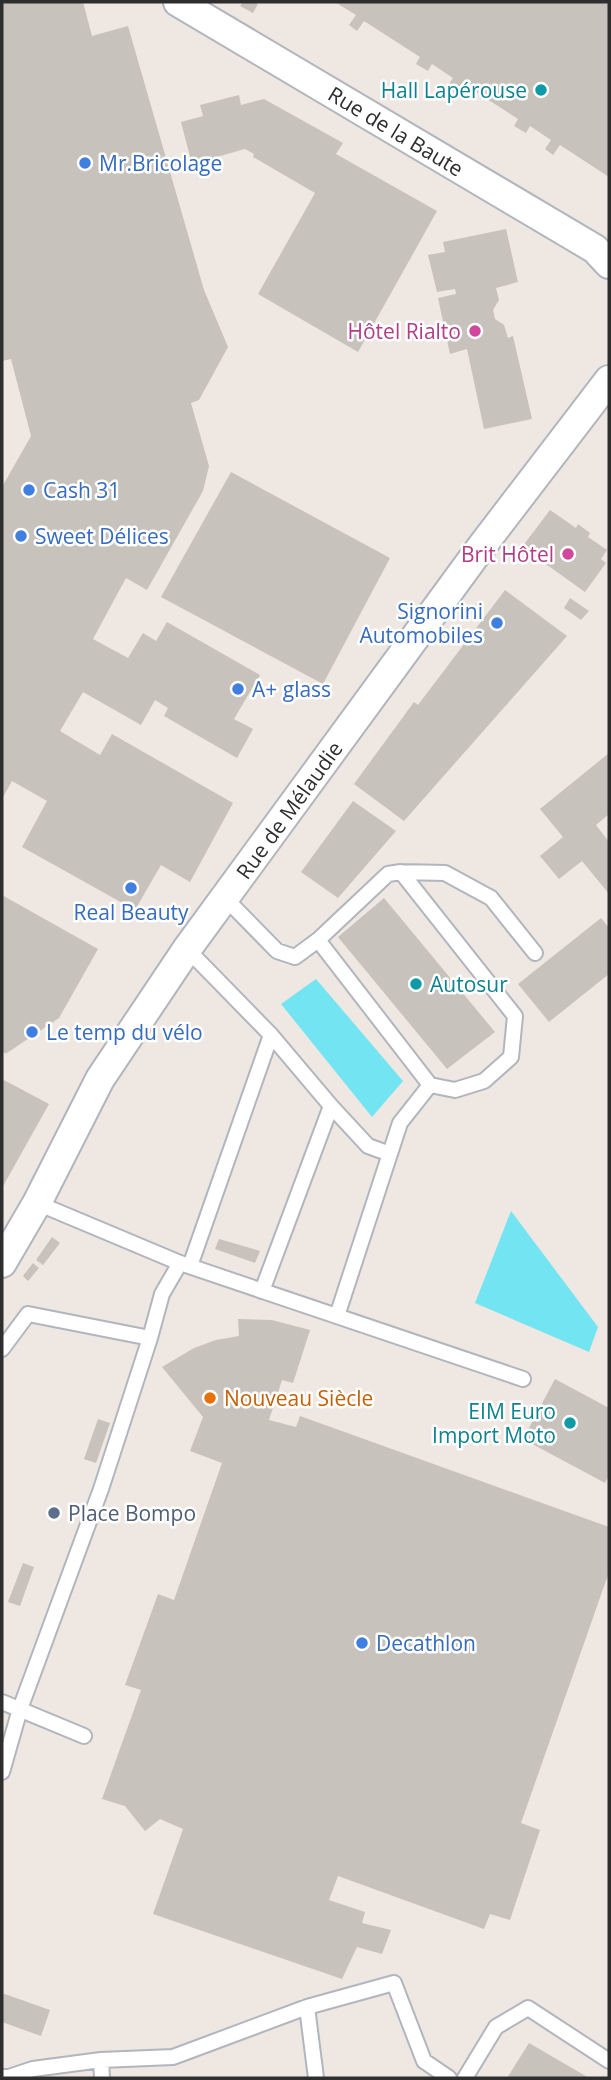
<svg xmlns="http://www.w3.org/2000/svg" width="611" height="2080" viewBox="0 0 611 2080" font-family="'Open Sans',sans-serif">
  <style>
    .water { fill: #73e5f2 }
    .building { fill: #c8c2bc }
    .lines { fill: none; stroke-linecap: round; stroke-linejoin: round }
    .lane-casing { stroke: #b1b6be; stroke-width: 18 }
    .street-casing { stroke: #b1b6be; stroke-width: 32 }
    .lane { stroke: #fff; stroke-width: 14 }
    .street { stroke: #fff; stroke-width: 28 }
    .culture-dot { fill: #0f9aa8; stroke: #fff; stroke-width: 2.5 }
    .shop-dot { fill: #3f7fe0; stroke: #fff; stroke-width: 2.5 }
    .hotel-dot { fill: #d1479c; stroke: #fff; stroke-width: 2.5 }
    .food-dot { fill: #e8710a; stroke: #fff; stroke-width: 2.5 }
    .service-dot { fill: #5c6f8a; stroke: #fff; stroke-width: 2.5 }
    .labels { text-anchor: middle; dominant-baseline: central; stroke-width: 5; stroke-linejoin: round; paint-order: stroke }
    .culture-label { font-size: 21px; fill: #0d838f; stroke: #fff; text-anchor: end }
    .street-label { font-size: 21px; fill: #2e2e2e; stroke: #fff }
    .shop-label { font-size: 21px; fill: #366cbe; stroke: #fff; text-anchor: start }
    .hotel-label { font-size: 21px; fill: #b23c85; stroke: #fff; text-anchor: end }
    .food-label { font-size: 21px; fill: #c56008; stroke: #fff; text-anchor: start }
    .service-label { font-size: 21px; fill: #4e5e75; stroke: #fff; text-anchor: start }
  </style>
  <rect width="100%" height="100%" fill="#efe7e1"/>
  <path class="water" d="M316 979 403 1081 372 1117 281 1004Z
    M511 1211 598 1327 589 1352 475 1303Z"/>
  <path class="building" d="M2 2H83L92 36 128 26 204 290 228 347 199 400 191 403 209 466 203 491 147 590 126 578 93 639 128 658 143 633 156 641 167 622 260 675 234 719 253 729 237 758 164 716 168 708 155 700 141 725 83 692 60 731 100 755 112 734 233 803 190 882 161 865 135 910 22 847 47 801 12 781 2 799V487L31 436 11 359 2 361Z
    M243 2H253L258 4 253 13 240 6Z
    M335 2H609V177L560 145 553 155 545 149 551 140 530 126 526 133 514 126 518 119 462 83 455 93 447 87 453 78 432 64 428 71 416 64 420 57 364 21 357 31 349 25 356 15Z
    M239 95 241 105 264 99 343 143 336 154 437 211 358 352 258 294 315 193 253 157 254 154 245 149 192 164 181 122 203 116 200 105Z
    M506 229 518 282 496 288 499 300 493 310 495 319 504 325 508 338 513 336 532 419 484 429 467 349 450 354 438 298 456 294 455 289 437 292 428 255 445 252 443 242Z
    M231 472 390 558 323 684 161 597Z
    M550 510 576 528 578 524 590 533 588 537 607 550 601 559 606 563 585 592 522 547Z
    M505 590 567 636 404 821 354 784 414 702 418 705Z
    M570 598 589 611 581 620 564 608Z
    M609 753V814L596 825 609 842V894L582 861 559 879 540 856 563 837 540 809Z
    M353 801 396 831 338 898 301 872Z
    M2 895 98 949 59 1018 7 1053H2Z
    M384 898 495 1032 447 1069 338 937Z
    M601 918 609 928V974L549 1022 518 984Z
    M2 1079 49 1104 2 1188Z
    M52 1237 60 1243 43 1265 36 1260Z
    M219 1239 260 1251 255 1263 215 1249Z
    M33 1263 39 1268 28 1281 23 1276Z
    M238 1319 272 1320 310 1330 293 1383 282 1380 269 1420 296 1427 300 1416 609 1527V1572L521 1823 540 1830 510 1920 490 1914 484 1929 338 1876 329 1900 365 1912 362 1923 391 1930 382 1954 357 1947 342 1979 153 1914 183 1829 160 1819 145 1831 125 1806 102 1799 141 1690 125 1685 158 1594 174 1600 222 1463 190 1451 203 1417 162 1367 194 1348 216 1340 239 1336Z
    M555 1379 609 1408V1475L605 1483 523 1439Z
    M98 1419 110 1423 96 1463 84 1459Z
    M23 1563 34 1567 20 1606 8 1602Z
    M2 1993 50 2010 41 2036 2 2022Z
    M529 2043 589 2078H507Z"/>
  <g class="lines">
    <defs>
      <path id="lane" d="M401 872 445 873 491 898 535 953
        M225 898 277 951 295 957 318 940 388 874 401 872 515 1016 511 1057 484 1081 455 1090 430 1085 318 940
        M187 949 271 1035 331 1106 368 1146 390 1154
        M37 1203 180 1263 523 1379
        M190 1266 271 1035
        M262 1291 331 1106
        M337 1316 400 1123 430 1085
        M2 1349 28 1314 150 1338 162 1294 180 1263
        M2 1702 84 1736
        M2 1772 20 1709 101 1489 150 1338
        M307 2007 316 2078
        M101 2060 102 2078
        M2 2077H9L33 2069 101 2060 173 2057 307 2007 394 1983 424 2061 449 2078
        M465 2078 496 2027 528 2008 609 2061"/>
      <path id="street" d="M178 2 595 249 609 264
        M2 1263 37 1203 100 1079 187 949 482 546 609 380"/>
    </defs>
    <use href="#lane" class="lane-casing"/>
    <use href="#street" class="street-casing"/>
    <use href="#lane" class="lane"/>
    <use href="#street" class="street"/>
  </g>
  <g class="culture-dot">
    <circle cx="541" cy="90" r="7"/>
    <circle cx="416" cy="984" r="7"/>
    <circle cx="570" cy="1423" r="7"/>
  </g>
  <g class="shop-dot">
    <circle cx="85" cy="163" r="7"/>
    <circle cx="29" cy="490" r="7"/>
    <circle cx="21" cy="536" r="7"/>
    <circle cx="497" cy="623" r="7"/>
    <circle cx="238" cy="689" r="7"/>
    <circle cx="131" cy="888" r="7"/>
    <circle cx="32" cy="1032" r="7"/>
    <circle cx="362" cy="1643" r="7"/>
  </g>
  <g class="hotel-dot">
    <circle cx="475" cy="331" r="7"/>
    <circle cx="568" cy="554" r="7"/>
  </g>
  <circle class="food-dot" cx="210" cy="1398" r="7"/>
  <circle class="service-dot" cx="54" cy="1513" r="7"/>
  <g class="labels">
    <g class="culture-label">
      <text x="527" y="90">Hall Lapérouse</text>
      <text x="430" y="984" text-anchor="start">Autosur</text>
      <text x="556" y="1411">EIM Euro<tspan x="556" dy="24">Import Moto</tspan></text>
    </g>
    <g class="street-label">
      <text transform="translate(396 131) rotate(31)">Rue de la Baute</text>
      <text transform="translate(289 810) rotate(-54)">Rue de Mélaudie</text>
    </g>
    <g class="shop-label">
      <text x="99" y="163">Mr.Bricolage</text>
      <text x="43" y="490">Cash 31</text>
      <text x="35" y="536">Sweet Délices</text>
      <text x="483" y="611" text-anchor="end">Signorini<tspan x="483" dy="24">Automobiles</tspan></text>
      <text x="252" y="689">A+ glass</text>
      <text x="131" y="912" text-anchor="middle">Real Beauty</text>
      <text x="46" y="1032">Le temp du vélo</text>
      <text x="376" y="1643">Decathlon</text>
    </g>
    <g class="hotel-label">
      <text x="461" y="331">Hôtel Rialto</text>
      <text x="554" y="554">Brit Hôtel</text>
    </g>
    <g class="food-label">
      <text x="224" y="1398">Nouveau Siècle</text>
    </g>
    <g class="service-label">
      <text x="68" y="1513">Place Bompo</text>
    </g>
  </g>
  <rect width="611" height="2080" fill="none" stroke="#2e2e2e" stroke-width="7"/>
</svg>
